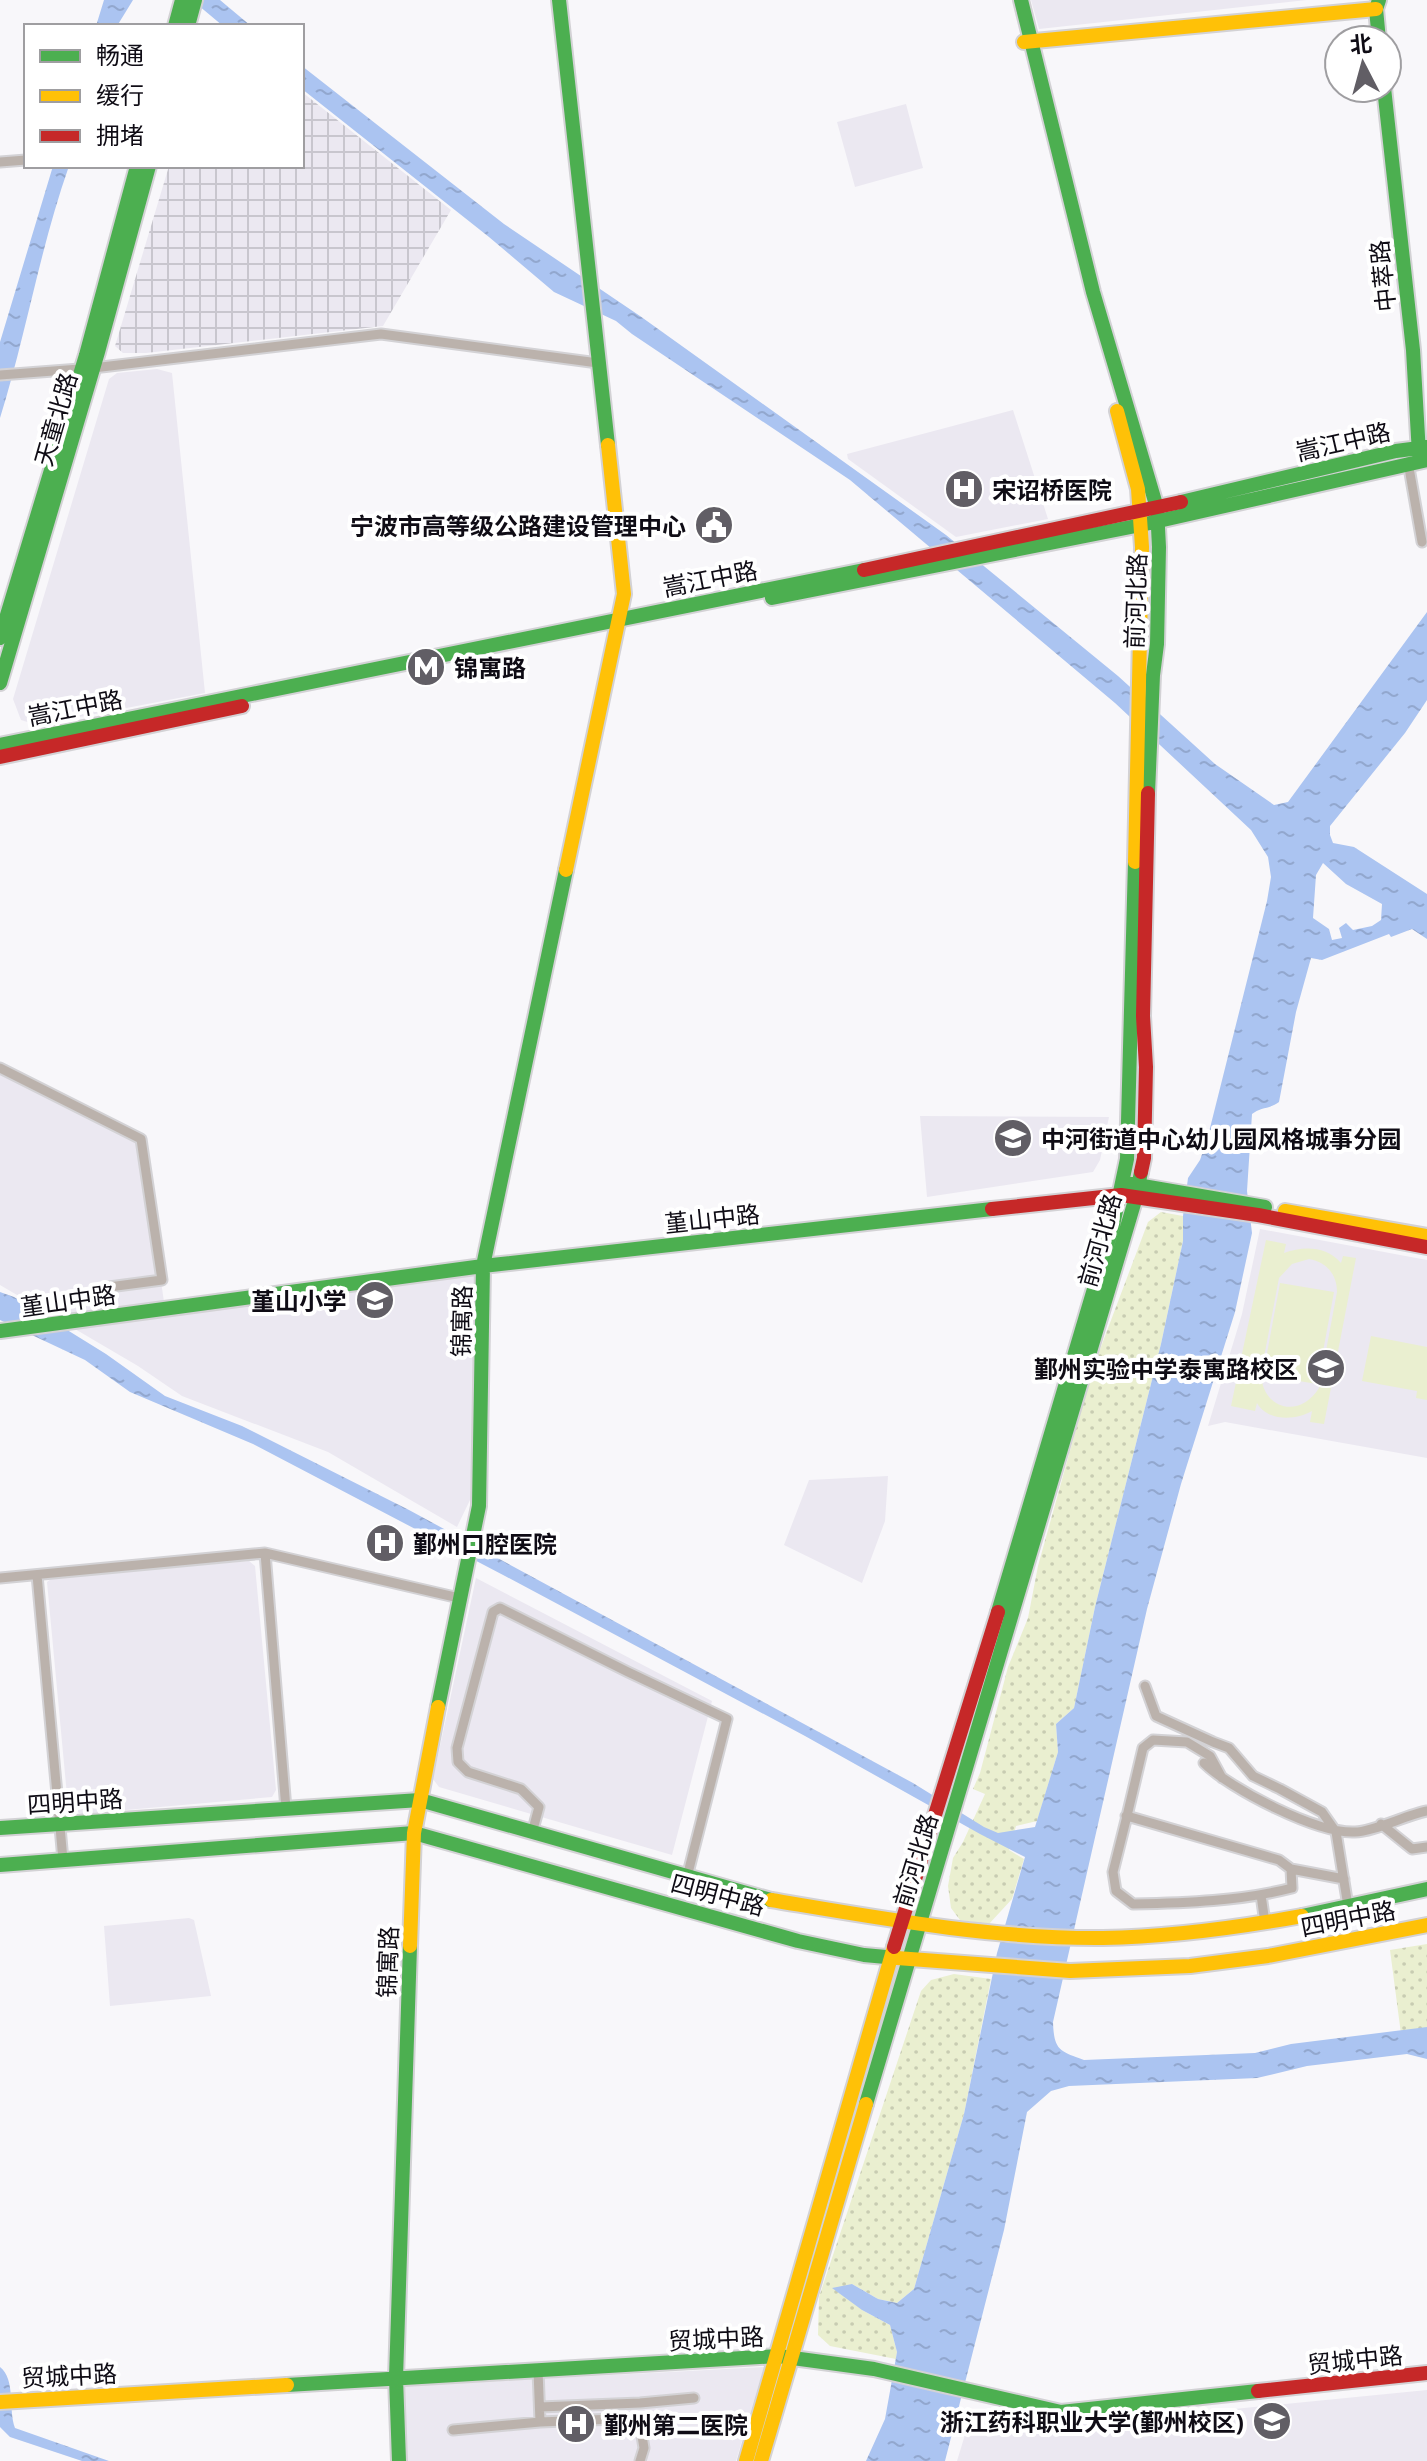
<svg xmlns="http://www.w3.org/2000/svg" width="1427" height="2461" viewBox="0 0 1427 2461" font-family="'Noto Sans','Noto Sans SC',sans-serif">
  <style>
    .built { fill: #ebe8f1 }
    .industrial { fill: url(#industrial-grid) }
    .green { fill: #eaefd0; fill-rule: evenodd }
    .park { fill: url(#park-dots) }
    .water { fill: url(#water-ripples); fill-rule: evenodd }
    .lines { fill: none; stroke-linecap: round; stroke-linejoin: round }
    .street-casing { stroke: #d3d2d5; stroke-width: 13 }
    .fast-casing { stroke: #d3d2d5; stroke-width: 18 }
    .slow-casing { stroke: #d3d2d5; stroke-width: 18 }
    .jam-casing { stroke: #d3d2d5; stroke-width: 18 }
    .street { stroke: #bbb2ac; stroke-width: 9 }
    .fast { stroke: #4caf50; stroke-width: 14 }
    .slow { stroke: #ffc107; stroke-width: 14 }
    .jam { stroke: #c62828; stroke-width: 14 }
    .labels { text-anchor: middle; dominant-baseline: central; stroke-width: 8; stroke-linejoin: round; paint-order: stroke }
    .street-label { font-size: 24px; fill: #0f0c15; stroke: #fff }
    .poi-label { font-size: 24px; font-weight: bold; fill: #0f0c15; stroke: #fff; text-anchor: start }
  </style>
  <defs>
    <pattern id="industrial-grid" width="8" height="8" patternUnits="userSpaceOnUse" patternTransform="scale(2)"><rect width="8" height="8" fill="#ebe8f1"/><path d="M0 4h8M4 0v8" fill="none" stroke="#c8c6ce"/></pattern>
    <pattern id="park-dots" width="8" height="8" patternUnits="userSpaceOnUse" patternTransform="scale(2)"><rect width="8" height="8" fill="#eaefd0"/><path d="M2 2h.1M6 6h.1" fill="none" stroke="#c8ccb2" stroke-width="1.8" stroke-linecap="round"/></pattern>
    <pattern id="water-ripples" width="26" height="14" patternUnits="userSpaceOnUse" patternTransform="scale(2)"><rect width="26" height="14" fill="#abc4f1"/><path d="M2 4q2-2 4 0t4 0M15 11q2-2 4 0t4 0" fill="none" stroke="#92a7ce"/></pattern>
  </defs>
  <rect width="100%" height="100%" fill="#f8f7fa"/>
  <path class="built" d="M1031 0H1307L1039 29Z
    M906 104 923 168 855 187 837 122Z
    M157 369 172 373 205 693 37 725 21 720 13 699 109 379 117 373Z
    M1013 410 1048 519 956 537 848 459 847 454Z
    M0 1070 140 1141 166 1315 479 1271 470 1500 457 1527 328 1452 182 1396 138 1366 0 1285Z
    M920 1116 1109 1117 1100 1160 1093 1172 927 1197Z
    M1260 1229 1427 1260V1458L1225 1422 1208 1426 1242 1314Z
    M888 1476 885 1521 862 1583 784 1545 809 1480Z
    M249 1561 255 1566 276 1790 272 1797 81 1814 68 1806 47 1582 52 1578Z
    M476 1578 712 1701 672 1855 439 1787 433 1779Z
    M189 1918 194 1920 211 1996 110 2006 104 1926Z
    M764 2367 736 2461H407L405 2386Z
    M1427 2390V2461H957L971 2415 1051 2427Z"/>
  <path class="industrial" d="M302 92 451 210 383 326 146 353H123L115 346 169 166H302Z"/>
  <path class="green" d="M1266 1240 1286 1244 1284 1253C1304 1246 1326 1246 1341 1263L1343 1256 1356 1258 1324 1424 1310 1422 1312 1411C1295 1421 1267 1421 1257 1403L1255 1411 1231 1406ZM1309 1259C1326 1262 1337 1274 1337 1292L1319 1388C1300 1419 1262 1410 1261 1373L1279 1278 1292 1264Z
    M1280 1283 1334 1292 1317 1384 1263 1375Z
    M1371 1336 1427 1347V1400L1416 1398 1417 1391 1362 1381Z"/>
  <path class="park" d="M1161 1212 1183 1216V1241L1161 1344 1095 1607 1074 1708 1056 1724 1058 1752 1037 1821 1016 1826 1009 1850 1024 1859 1012 1899 989 1924 960 1920 951 1908 948 1886 953 1858 963 1842 985 1794 973 1789 980 1773 1008 1667 1028 1618 1038 1566 1093 1368 1148 1222Z
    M1427 1944V2037L1401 2034 1390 1950Z
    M954 1974 991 1979 964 2114 914 2289 897 2303 878 2299 852 2284 862 2310 890 2325 897 2352 896 2359 830 2346 818 2335 819 2297 921 1991 931 1980Z"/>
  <path class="water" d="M104 0H133L117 26H96Z
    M192 0H220L251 26H223Z
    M302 66 504 224 640 316 946 535 1118 676 1215 764 1274 805 1288 802 1427 612V700L1405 733 1330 826V835L1333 843 1354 847 1427 894V939L1412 929 1391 937 1389 934 1322 960 1311 958 1296 1012 1279 1102C1270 1109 1260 1107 1252 1114L1247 1191 1252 1233 1235 1312 1181 1484 1147 1609 1053 2022C1054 2050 1059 2051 1084 2060L1255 2053 1291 2044 1427 2027V2059L1407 2054 1307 2066 1257 2078 1069 2086 1051 2091 1027 2112 1004 2230 945 2461H866L885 2419 897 2352 890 2325 862 2310 832 2288 852 2284 878 2299 897 2303 914 2289 964 2114 997 1953 1025 1857 980 1834 805 1736 505 1576 253 1444 130 1392 85 1360 0 1320V1292L14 1297 106 1354 165 1396 242 1426 409 1510 913 1783 984 1827 998 1833 1035 1827 1058 1752 1056 1724 1074 1708 1095 1607 1161 1344 1183 1241V1216L1188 1178 1200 1160 1207 1140 1267 901 1271 877 1268 857 1251 830 1115 703 850 480 632 334 616 321 554 292 489 237 302 89ZM1323 863 1346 884 1382 904 1381 920 1372 926 1353 930 1346 923 1339 928 1342 938 1332 940 1329 929 1313 918 1316 875Z
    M53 166H69C40 248 26 335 0 418V342Z
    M0 2367C16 2380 8 2409 15 2428L109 2461H82L10 2437 0 2427Z"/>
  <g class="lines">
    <defs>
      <path id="street" d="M0 162 26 160
        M0 375 93 368 381 334 598 363
        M1408 462 1422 542
        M0 1068 141 1139 162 1280 109 1287 106 1317
        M265 1553 286 1809
        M37 1575 63 1860
        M0 1578 265 1553 459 1598
        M1145 1686 1156 1716 1213 1742 1229 1748 1253 1776 1280 1789 1322 1812 1336 1832 1348 1906
        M1204 1763C1230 1789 1318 1834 1355 1832 1373 1832 1406 1815 1427 1811
        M1126 1816H1127L1279 1860 1291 1869 1292 1888C1241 1901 1186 1903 1133 1904L1116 1891 1113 1872 1127 1816 1143 1748 1153 1740 1187 1742 1210 1756 1222 1778
        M1381 1824 1412 1849 1427 1847
        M532 1833 539 1807 521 1789 468 1772 458 1762 457 1748 493 1612 500 1608 628 1672 727 1719 687 1877
        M1291 1869 1344 1879
        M1261 1895 1265 1923
        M538 2370 540 2422
        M540 2407 640 2403 694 2398
        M453 2430 540 2422 639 2418 644 2448 640 2461"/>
      <path id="fast" d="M559 0 608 445
        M1021 0 1093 292 1157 508 1159 547 1157 644 1153 675 1148 793
        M1379 0 1376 9 1379 40
        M175 26 182 0
        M188 26 195 0
        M1384 88 1413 350 1419 454
        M1181 502 1396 451 1427 447
        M772 598 1141 525 1427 460
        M0 638 86 355 137 166
        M0 683 98 352 149 166
        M0 745 864 570
        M1131 1184 1265 1207
        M0 1331 483 1266 992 1209
        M998 1612 1113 1225 1127 1159 1135 862
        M438 1707 479 1506 483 1266 566 870
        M0 1828 420 1800 771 1900
        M0 1865 414 1833 798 1941 864 1955 897 1958
        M1302 1916 1427 1889
        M866 2104 1136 1197 1141 1172
        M287 2385 778 2356 874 2369 1061 2412 1258 2391
        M399 2461 396 2378 410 1946"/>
      <path id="slow" d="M1024 42 1376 9
        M1117 411 1138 489 1142 547 1135 862
        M566 870 624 594 608 445
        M1285 1211 1427 1236
        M771 1900C879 1918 993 1939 1103 1938 1170 1937 1236 1928 1302 1916
        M410 1946 414 1833 438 1707
        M897 1958 1070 1971 1190 1966 1268 1956 1427 1925
        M0 2402 287 2385
        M746 2461 894 1947
        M761 2461 866 2104"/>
      <path id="jam" d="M864 570 1181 502
        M0 757 242 706
        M1141 1172 1144 1158 1146 1067 1143 1016 1148 793
        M992 1209 1121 1195 1258 1215 1427 1247
        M894 1947 998 1612
        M1258 2391 1427 2373"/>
    </defs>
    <use href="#street" class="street-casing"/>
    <use href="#fast" class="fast-casing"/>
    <use href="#slow" class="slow-casing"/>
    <use href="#jam" class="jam-casing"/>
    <use href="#street" class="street"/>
    <use href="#fast" class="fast"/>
    <use href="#slow" class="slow"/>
    <use href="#jam" class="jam"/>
  </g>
  <defs>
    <symbol id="hospital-disc" viewBox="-11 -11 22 22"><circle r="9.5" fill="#615e65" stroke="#fff"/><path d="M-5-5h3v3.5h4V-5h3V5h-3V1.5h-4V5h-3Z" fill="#fff"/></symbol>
    <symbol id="civic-disc" viewBox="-11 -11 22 22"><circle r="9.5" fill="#615e65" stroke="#fff"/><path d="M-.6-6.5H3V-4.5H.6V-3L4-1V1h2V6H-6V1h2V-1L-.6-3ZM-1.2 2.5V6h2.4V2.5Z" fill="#fff"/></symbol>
    <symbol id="metro-disc" viewBox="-11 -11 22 22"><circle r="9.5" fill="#615e65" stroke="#fff"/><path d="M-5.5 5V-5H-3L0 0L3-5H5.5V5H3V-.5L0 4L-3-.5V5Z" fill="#fff"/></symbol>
    <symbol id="school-disc" viewBox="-11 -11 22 22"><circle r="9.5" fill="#615e65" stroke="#fff"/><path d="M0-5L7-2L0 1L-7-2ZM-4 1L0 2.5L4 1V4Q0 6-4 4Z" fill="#fff"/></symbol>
    <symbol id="university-disc" viewBox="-11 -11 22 22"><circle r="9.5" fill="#615e65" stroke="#fff"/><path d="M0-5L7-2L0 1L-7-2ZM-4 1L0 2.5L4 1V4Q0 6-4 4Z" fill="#fff"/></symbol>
  </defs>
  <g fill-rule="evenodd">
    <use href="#hospital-disc" x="942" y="467" width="44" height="44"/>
    <use href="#civic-disc" x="692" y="503" width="44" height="44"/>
    <use href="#metro-disc" x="404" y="645" width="44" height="44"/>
    <use href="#school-disc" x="991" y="1116" width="44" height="44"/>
    <use href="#school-disc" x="353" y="1278" width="44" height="44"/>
    <use href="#school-disc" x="1304" y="1346" width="44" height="44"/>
    <use href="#hospital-disc" x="363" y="1521" width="44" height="44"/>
    <use href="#university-disc" x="1250" y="2399" width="44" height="44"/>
    <use href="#hospital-disc" x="554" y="2402" width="44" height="44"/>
  </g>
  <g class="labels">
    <g class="street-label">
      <text transform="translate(1382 276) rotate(-96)">中萃路</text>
      <text transform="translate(55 419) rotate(-74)">天童北路</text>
      <text transform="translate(1343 441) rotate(-13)">嵩江中路</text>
      <text transform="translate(710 578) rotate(-11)">嵩江中路</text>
      <text transform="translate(1135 601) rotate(-88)">前河北路</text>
      <text transform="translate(75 707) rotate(-11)">嵩江中路</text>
      <text transform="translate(712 1218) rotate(-6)">堇山中路</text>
      <text transform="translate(1099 1240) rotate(-74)">前河北路</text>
      <text transform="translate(68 1300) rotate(-8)">堇山中路</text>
      <text transform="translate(461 1321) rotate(-89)">锦寓路</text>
      <text transform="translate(75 1801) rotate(-4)">四明中路</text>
      <text transform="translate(915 1860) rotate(-73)">前河北路</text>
      <text transform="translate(718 1894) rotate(15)">四明中路</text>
      <text transform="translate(1348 1918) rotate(-11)">四明中路</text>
      <text transform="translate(387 1962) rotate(-88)">锦寓路</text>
      <text transform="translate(716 2338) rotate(-3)">贸城中路</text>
      <text transform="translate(1355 2359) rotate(-6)">贸城中路</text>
      <text transform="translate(69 2375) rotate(-3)">贸城中路</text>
    </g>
    <g class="poi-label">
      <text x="992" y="489">宋诏桥医院</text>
      <text x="686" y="525" text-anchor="end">宁波市高等级公路建设管理中心</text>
      <text x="454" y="667">锦寓路</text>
      <text x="1041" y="1138">中河街道中心幼儿园风格城事分园</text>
      <text x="347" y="1300" text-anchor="end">堇山小学</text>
      <text x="1298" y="1368" text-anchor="end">鄞州实验中学泰寓路校区</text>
      <text x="413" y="1543">鄞州口腔医院</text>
      <text x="1244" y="2421" text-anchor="end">浙江药科职业大学(鄞州校区)</text>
      <text x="604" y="2424">鄞州第二医院</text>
    </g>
  </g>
  <rect x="24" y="24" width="280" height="144" fill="#ffffff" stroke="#9f9ea1" stroke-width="2"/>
  <rect x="40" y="50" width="40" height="12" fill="#4caf50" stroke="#9f9ea1" stroke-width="2"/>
  <text x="96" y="64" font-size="24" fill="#0f0c15">畅通</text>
  <rect x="40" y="90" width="40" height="12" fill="#ffc107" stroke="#9f9ea1" stroke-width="2"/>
  <text x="96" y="104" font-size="24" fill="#0f0c15">缓行</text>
  <rect x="40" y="130" width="40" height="12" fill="#c62828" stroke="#9f9ea1" stroke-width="2"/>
  <text x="96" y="144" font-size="24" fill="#0f0c15">拥堵</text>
  <g transform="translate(1363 64) rotate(354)"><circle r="38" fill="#ffffff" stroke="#9f9ea1" stroke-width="2"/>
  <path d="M0-6L14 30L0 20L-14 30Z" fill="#615e65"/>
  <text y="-12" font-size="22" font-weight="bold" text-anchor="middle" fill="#0f0c15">北</text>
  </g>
</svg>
